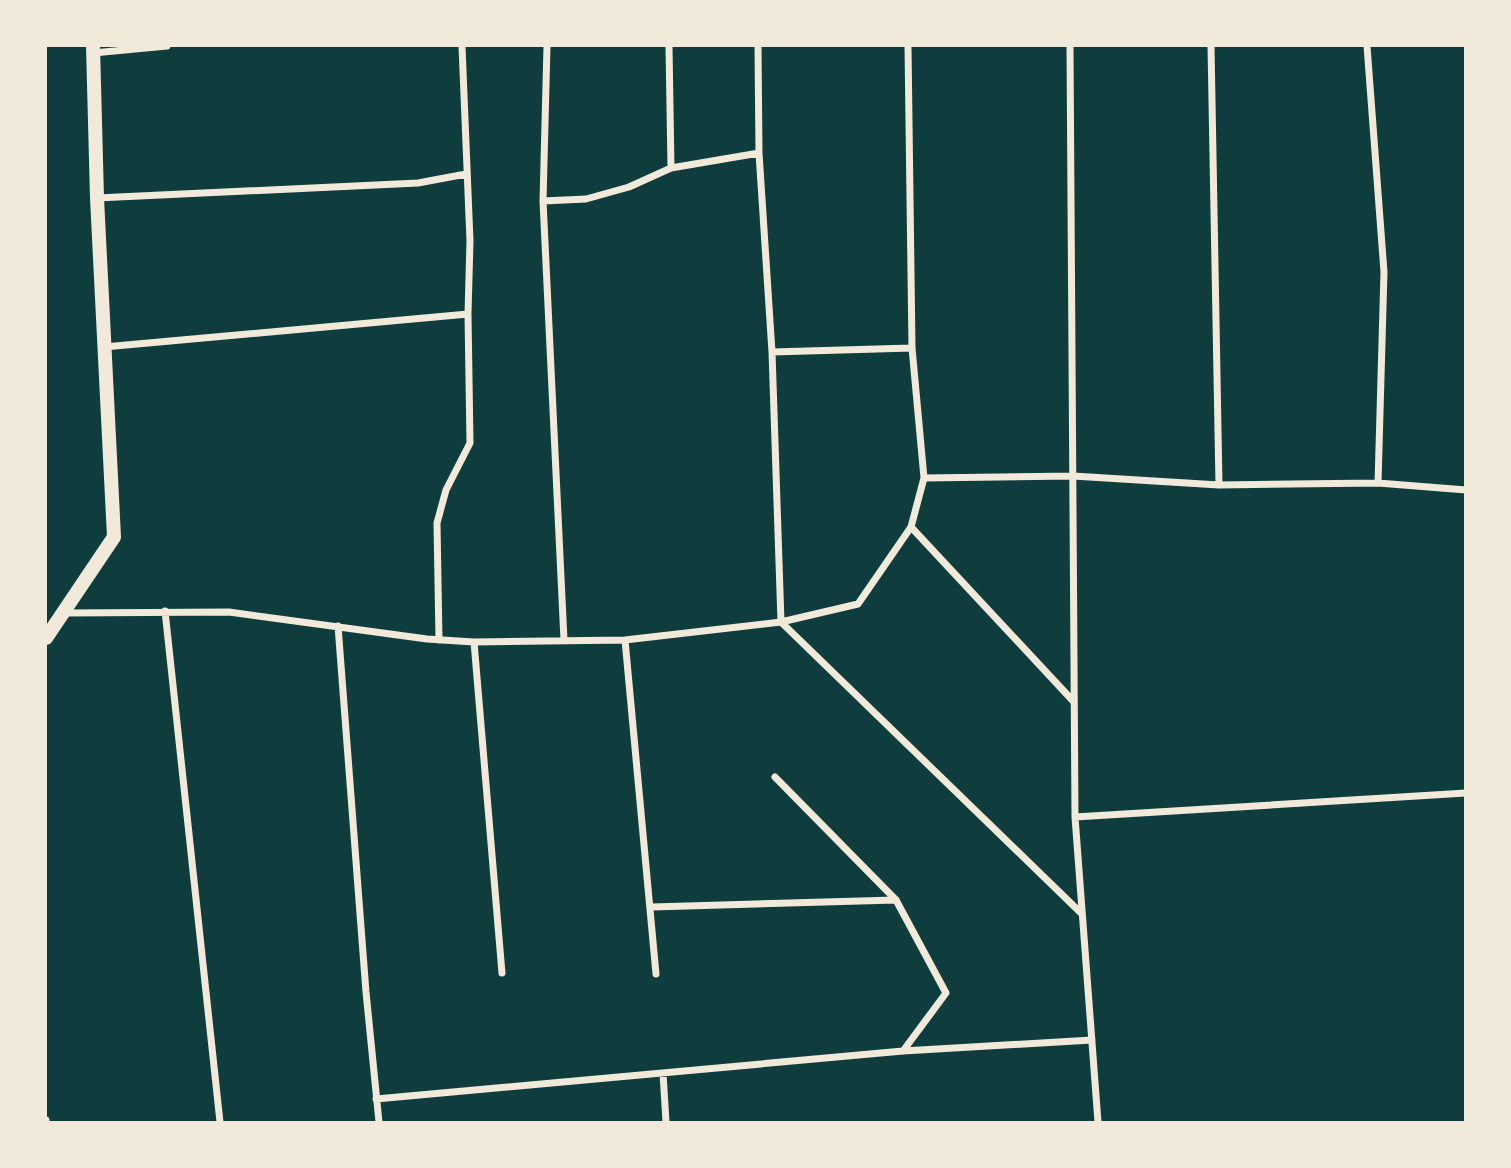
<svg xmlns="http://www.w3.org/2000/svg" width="1511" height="1168" viewBox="0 0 1511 1168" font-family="'IBM Plex Sans',sans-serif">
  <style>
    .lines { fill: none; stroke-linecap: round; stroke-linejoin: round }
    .minor { stroke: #f1e9da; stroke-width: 7 }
    .secondary { stroke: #f1e9da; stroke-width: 14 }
  </style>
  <rect width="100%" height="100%" fill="#0f3d3e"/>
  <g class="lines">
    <path class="minor" d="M547 46 543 201 564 640
      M669 46 671 168
      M758 46 759 153 772 352 781 622 1082 914
      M1070 46 1075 817 1098 1122
      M1211 46 1219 485
      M1367 46 1384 272 1378 483
      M93 53 167 46
      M97 198 418 183 466 174
      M543 201 586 199 629 187 671 168 759 153
      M104 347 468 314
      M772 352 912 348
      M924 478 1073 476 1219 485 1378 483 1466 490
      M911 527 1074 702
      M165 611 220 1122
      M65 613 229 612 427 639 474 642 625 640 781 622 858 604 911 527 924 478 912 348 908 46
      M338 626 366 992 379 1122
      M439 640 437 523 446 490 470 443 468 314 470 241 462 46
      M625 640 656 974
      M474 642 502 973
      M775 777 896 900 946 993 903 1051
      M1075 817 1466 793
      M652 907 896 900
      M663 1073 666 1122
      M376 1099 903 1051 1092 1040
      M46 1120V1122"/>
    <path class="secondary" d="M46 638 114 537 97 198 93 46"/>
  </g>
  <rect width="1511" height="1168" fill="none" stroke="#f1e9da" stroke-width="94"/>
</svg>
